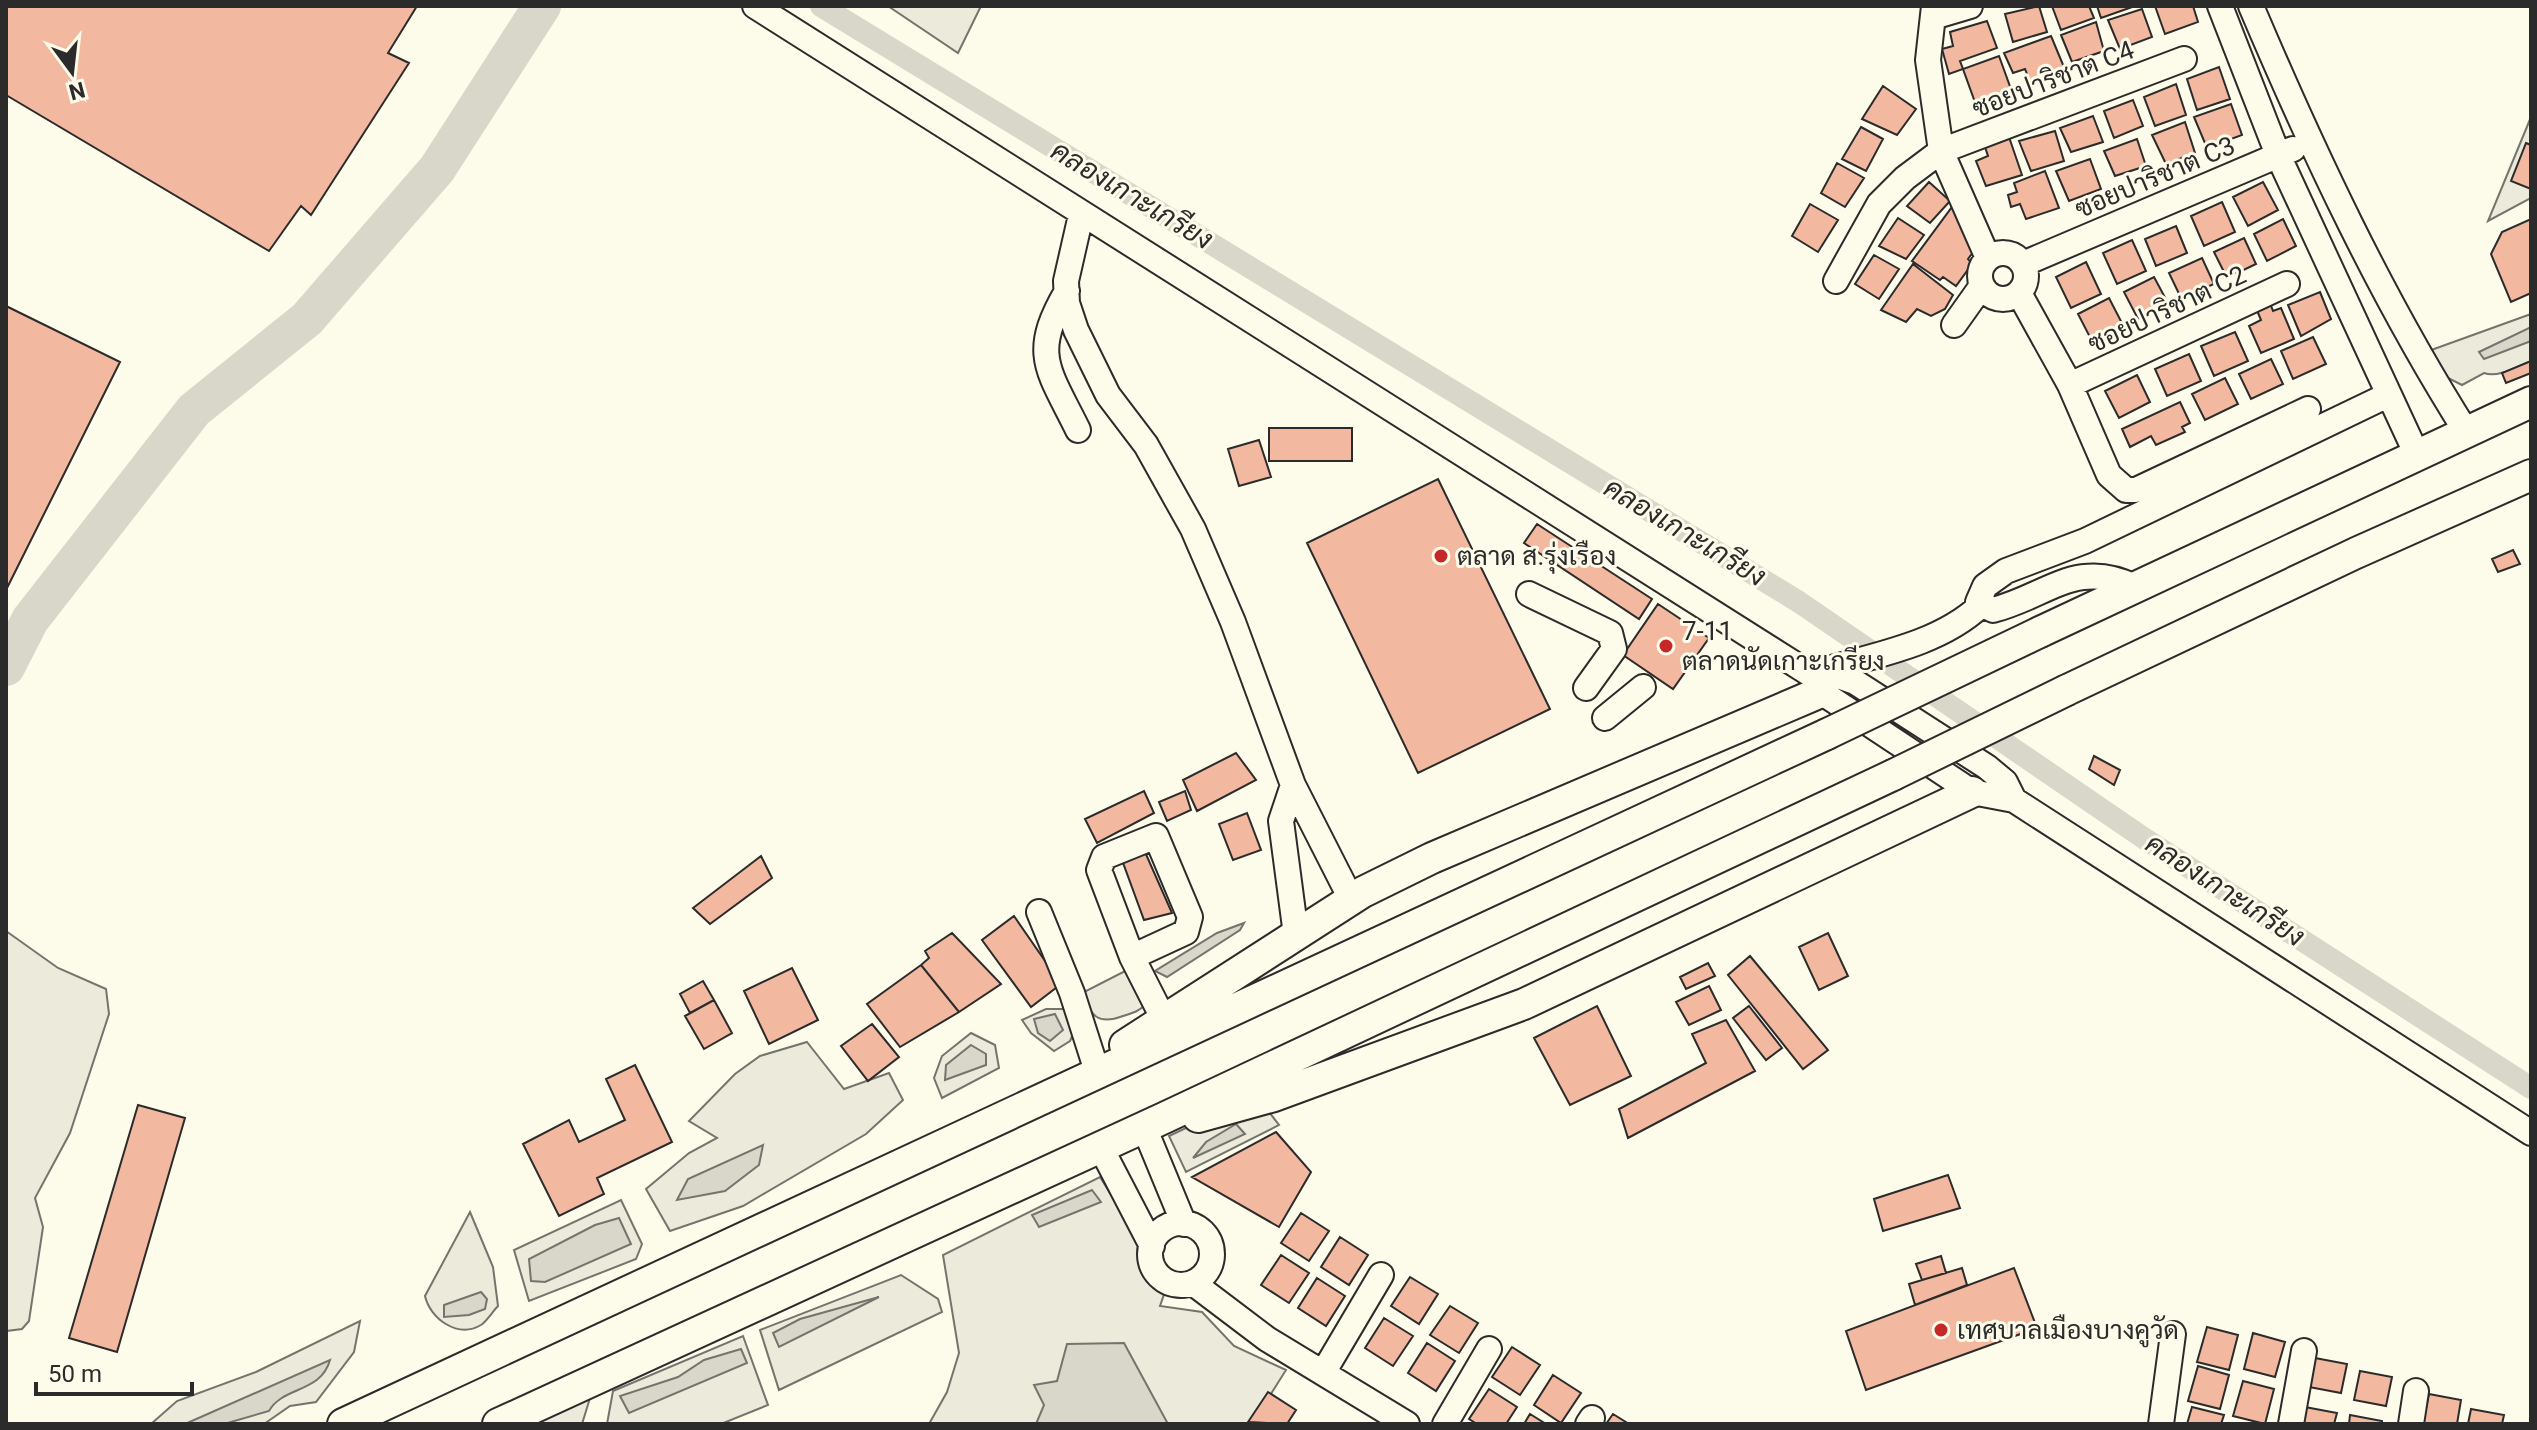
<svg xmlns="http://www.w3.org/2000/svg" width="2537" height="1430" viewBox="0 0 2537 1430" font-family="Roboto,Sarabun,sans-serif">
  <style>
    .green { fill: #ecebdb; stroke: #74746e; stroke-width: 2 }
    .water { fill: #d8d7c9; stroke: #74746e; stroke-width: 2 }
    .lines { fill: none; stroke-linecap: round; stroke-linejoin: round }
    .canal { stroke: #d8d7c9; stroke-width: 22 }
    .river { stroke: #d8d7c9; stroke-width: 38 }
    .building { fill: #f2b8a0; stroke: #2b2b2b; stroke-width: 2 }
    .minor-casing { stroke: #2b2b2b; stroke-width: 28 }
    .major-casing { stroke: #2b2b2b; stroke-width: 34 }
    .minor { stroke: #fdfbea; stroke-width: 24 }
    .major { stroke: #fdfbea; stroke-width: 30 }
    .major-bridge-casing { stroke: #2b2b2b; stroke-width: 34; stroke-linecap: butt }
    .major-bridge { stroke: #fdfbea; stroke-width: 30 }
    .poi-dot { fill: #c62828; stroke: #fdfbea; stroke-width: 3 }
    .labels { text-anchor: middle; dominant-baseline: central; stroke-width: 6; stroke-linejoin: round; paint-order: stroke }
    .street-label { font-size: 26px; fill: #2b2b2b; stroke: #fdfbea }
    .poi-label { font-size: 26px; fill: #2b2b2b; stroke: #fdfbea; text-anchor: start }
    .water-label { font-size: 28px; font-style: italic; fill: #2b2b2b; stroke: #fdfbea }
  </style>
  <rect width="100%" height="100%" fill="#fdfbea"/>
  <path class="green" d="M888 6H981L958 53Z
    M2531 117V198L2488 221Z
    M2531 314V361C2516 367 2498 378 2484 373L2462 385 2442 375 2423 353Z
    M6 931 58 968 106 989 109 1014 70 1133 35 1198 43 1227 29 1321 22 1329 6 1331Z
    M1133 967 1145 1005C1138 1012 1132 1013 1123 1016 1099 1025 1089 1017 1084 992Z
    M1046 1009H1064L1075 1030 1070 1041 1054 1051 1031 1033 1022 1020Z
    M971 1033 995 1045 999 1068 942 1098 934 1078 942 1056Z
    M807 1042 844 1089 889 1073 903 1100 866 1134 743 1206 670 1231 646 1189 689 1153 717 1138 689 1121 735 1074 760 1056Z
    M1266 1108 1279 1125 1186 1172 1169 1136 1205 1119Z
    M1100 1177 1141 1243 1146 1270 1167 1286 1160 1306 1202 1312 1234 1346 1286 1370 1252 1424H929L947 1392 959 1353 943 1255Z
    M621 1200 642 1244 636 1259 529 1301 514 1250Z
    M470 1212 493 1267 498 1306C493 1311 487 1321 481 1325 457 1339 430 1318 425 1296Z
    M901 1275 938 1299 942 1312 779 1390 760 1330Z
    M360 1321 354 1352 316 1402 290 1406 264 1424H151L177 1401 256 1372Z
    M743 1336 768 1405 721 1424H607L613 1391Z
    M590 1398 582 1424H522Z"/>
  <path class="water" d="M2531 327V341L2484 359 2479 352Z
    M1244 923 1240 930 1167 977 1155 971 1217 933Z
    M1055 1014 1063 1030 1050 1041 1038 1033 1034 1019Z
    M971 1045 986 1054V1065L945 1080 946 1065Z
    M1236 1124 1245 1134 1193 1158 1206 1142Z
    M763 1145 759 1165 725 1191 677 1200 688 1179Z
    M1092 1190 1101 1202 1039 1227 1032 1215Z
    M619 1218 631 1244 545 1282 531 1281 529 1259 595 1225Z
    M481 1292 487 1299 485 1309 469 1315 444 1317V1305Z
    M879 1297 779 1347 773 1333 800 1319Z
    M1124 1343 1168 1424H1036L1044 1405 1034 1385 1057 1381 1067 1344Z
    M741 1349 747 1363 629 1413 620 1396 678 1377 704 1360Z
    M330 1360C321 1393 283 1386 269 1411L224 1424H185Z"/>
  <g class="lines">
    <path class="canal" d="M821 6 1799 602 2145 839 2531 1088"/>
    <path class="river" d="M6 667 30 620 194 410 307 319 437 169 542 6"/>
  </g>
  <path class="building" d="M6 6H417L388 53 409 63 311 215 301 206 269 251 6 95Z
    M2039 6 2047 32 2013 42 2005 14Z
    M2052 6H2089L2094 18 2061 30Z
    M2097 6H2135L2101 18Z
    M2155 6H2193L2198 22 2165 34Z
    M2142 9 2152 37 2120 49 2108 20Z
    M1987 21 1997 48 1960 61 1963 69 1949 74 1942 49 1953 46 1950 32Z
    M2096 22 2104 51 2072 62 2061 35Z
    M2051 36 2066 72 2031 84 2025 69 2013 73 2004 53Z
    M1999 56 2012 92 1976 105 1963 69Z
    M2219 67 2230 99 2197 110 2187 79Z
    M2176 84 2186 115 2155 126 2144 97Z
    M1883 86 1916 109 1897 135 1862 119Z
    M2133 100 2143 126 2114 138 2104 111Z
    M2231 104 2242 135 2207 148 2194 117Z
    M2093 116 2103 142 2071 152 2060 128Z
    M2185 122 2195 153 2166 164 2152 135Z
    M1861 127 1883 139 1866 171 1842 159Z
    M2055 131 2064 161 2031 171 2019 141Z
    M2009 137 2022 175 1986 186 1976 161 1988 156 1984 144Z
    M2137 139 2146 166 2115 176 2104 151Z
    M2526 143 2531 145V189L2511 181Z
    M2090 159 2101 189 2069 201 2056 171Z
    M1837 163 1864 178 1845 207 1821 193Z
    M2045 171 2059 208 2026 219 2020 204 2011 207 2008 195 2017 192 2014 183Z
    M1929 182 1950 201 1930 223 1907 206Z
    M2263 182 2278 210 2248 226 2233 197Z
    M2222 202 2235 232 2204 246 2191 216Z
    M1810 204 1838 220 1818 252 1792 236Z
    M1952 207 1974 251 1968 259 1972 264 1956 286 1943 277 1940 280 1912 261Z
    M1898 218 1924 235 1906 259 1879 246Z
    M2283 219 2296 246 2267 261 2254 234Z
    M2531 219V293L2511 302 2491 254 2502 232Z
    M2176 226 2187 253 2156 266 2145 239Z
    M2244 238 2256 264 2227 278 2214 252Z
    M2132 240 2146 271 2117 284 2103 253Z
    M1874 255 1899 269 1879 299 1855 284Z
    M2202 258 2214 284 2181 298 2169 273Z
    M2086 262 2101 294 2071 308 2056 277Z
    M1913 264 1953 295 1945 309 1931 316 1917 309 1906 322 1881 310Z
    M2154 277 2168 303 2138 319 2124 292Z
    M2320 292 2331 319 2301 336 2288 305Z
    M2109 298 2124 327 2093 343 2078 314Z
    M2270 303 2273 311 2281 308 2294 339 2261 353 2249 326 2261 320 2256 308Z
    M6 306 120 362 6 590Z
    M2235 332 2248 361 2214 376 2201 346Z
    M2313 337 2326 364 2293 379 2281 351Z
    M2189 354 2201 381 2167 396 2155 369Z
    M2271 359 2283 384 2251 399 2239 374Z
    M2531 361V373L2506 383 2502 373Z
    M2137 375 2150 402 2119 418 2105 391Z
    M2225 378 2238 404 2205 420 2192 394Z
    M2180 402 2190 423 2182 427 2185 432 2156 445 2151 436 2130 447 2122 429Z
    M1269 428H1352V461H1269Z
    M1259 440 1271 477 1239 486 1228 449Z
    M1438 479 1550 709 1418 773 1307 543Z
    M1537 524 1652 599 1639 619 1524 543Z
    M2513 550 2520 564 2498 572 2492 559Z
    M1658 604 1709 638 1673 689 1623 655Z
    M1236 753 1256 780 1197 811 1183 780Z
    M2094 756 2120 770 2114 785 2089 769Z
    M1144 791 1154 813 1097 843 1085 819Z
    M1185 791 1191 810 1167 821 1159 802Z
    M1247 813 1261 850 1233 860 1219 824Z
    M1145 852 1172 913 1144 920 1122 860Z
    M761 856 772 878 710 924 693 908Z
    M1014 916 1061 984 1031 1007 982 940Z
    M952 933 1001 984 959 1012 921 965 929 958 925 951Z
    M1828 933 1848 976 1819 990 1799 947Z
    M1750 956 1828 1050 1803 1069 1728 975Z
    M1708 963 1715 976 1686 989 1680 977Z
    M921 965 959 1012 900 1047 867 1004Z
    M792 968 818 1020 769 1044 744 991Z
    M703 981 714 1000 690 1013 680 994Z
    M1709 986 1721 1010 1689 1025 1676 1002Z
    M714 1000 732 1033 704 1049 685 1016Z
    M1597 1006 1631 1076 1570 1105 1534 1038Z
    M1749 1006 1782 1048 1766 1060 1733 1018Z
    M1726 1020 1755 1071 1628 1138 1619 1109 1706 1063 1692 1034Z
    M872 1024 899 1057 868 1081 841 1046Z
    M635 1065 672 1142 597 1178 604 1194 559 1216 523 1144 569 1120 579 1142 625 1120 606 1079Z
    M138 1105 185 1118 117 1352 69 1338Z
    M1276 1132 1311 1172 1279 1227 1192 1177Z
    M1948 1175 1960 1208 1883 1231 1874 1199Z
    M1301 1213 1329 1231 1309 1261 1281 1243Z
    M1340 1237 1368 1255 1349 1285 1321 1267Z
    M1281 1255 1309 1273 1289 1303 1261 1285Z
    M1941 1256 1946 1273 1922 1280 1916 1264Z
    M1962 1268 1967 1285 1915 1305 1909 1284Z
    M2014 1268 2037 1328 1866 1390 1846 1331Z
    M1410 1277 1438 1294 1419 1324 1391 1306Z
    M1317 1278 1345 1296 1326 1326 1298 1308Z
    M1450 1306 1478 1323 1459 1353 1430 1335Z
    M1384 1318 1413 1336 1393 1366 1365 1348Z
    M2207 1327 2238 1335 2229 1370 2197 1362Z
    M2253 1333 2285 1342 2275 1377 2244 1369Z
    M1427 1343 1455 1361 1436 1391 1408 1373Z
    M1512 1347 1540 1365 1520 1395 1492 1377Z
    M2315 1358 2347 1364 2341 1393 2309 1387Z
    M2198 1366 2229 1375 2220 1409 2188 1401Z
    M2360 1371 2392 1377 2386 1406 2354 1400Z
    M1553 1375 1581 1393 1561 1423 1534 1405Z
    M2243 1381 2274 1389 2265 1424 2233 1416Z
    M1489 1389 1517 1407 1506 1424H1477L1469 1419Z
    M1268 1392 1296 1410 1287 1424 1248 1422Z
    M2429 1394 2461 1400 2457 1424 2423 1423Z
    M2192 1407 2224 1415 2221 1424H2187Z
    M2305 1407 2337 1413 2334 1424H2301Z
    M2471 1409 2504 1415 2502 1424H2468Z
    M1530 1414 1546 1424H1524Z
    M1613 1414 1629 1424H1606Z
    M2350 1415 2382 1421V1424H2349Z"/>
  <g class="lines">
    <defs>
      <path id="minor" d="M755 6 1815 677 1838 676 1855 682 1987 767 2005 782 2014 800
        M1934 6 1928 60 1941 151 1988 258
        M2220 6 2278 155 2417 455
        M2251 6C2313 152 2382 299 2467 433
        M1933 17 1970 6
        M1081 215 1066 281 1067 303 1076 330 1108 395 1146 445 1193 529 1233 622 1293 785 1351 899
        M1980 276a23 23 0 1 1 46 0a23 23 0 1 1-46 0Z
        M2023 264 2293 149
        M1836 281 1879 204 1905 178 1941 151 2184 59
        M1067 291C1030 354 1048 369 1078 430
        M2019 293 2070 385 2109 475 2126 490H2136L2308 409
        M1954 325 1981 287
        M2070 385 2287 284
        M2135 587C2077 558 2047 596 1993 610L1978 602 1985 586 2006 571 2085 541 2388 395
        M1529 594 1610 633 1614 649 1586 688
        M1821 671C1874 655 1938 645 1980 606
        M1816 678 1821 692 1972 792 2014 800 2531 1133
        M1605 718 1643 687
        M1293 785 1281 821 1296 935
        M1039 912 1072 993 1095 1065
        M1132 957 1186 932 1190 917 1156 836 1104 857 1099 870 1132 957 1164 1020
        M1144 1127 1184 1224
        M1101 1148 1152 1246
        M1150 1254a31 31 0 1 1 62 0a31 31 0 1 1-62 0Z
        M1193 1283 1267 1339 1407 1424
        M1323 1373 1381 1275
        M1445 1424 1489 1349
        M1588 1424 1592 1418
        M2161 1424 2173 1334
        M2291 1424 2304 1351
        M2411 1424 2416 1391"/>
      <path id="major" d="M2040 632 2531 402
        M2067 690 2356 553 2531 475
        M1125 1045 1363 892 1432 858 1821 692
        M1198 1117 1274 1096 1524 1004 1972 792
        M343 1424 1827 734
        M498 1424 1164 1118 1893 775"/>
    </defs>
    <use href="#minor" class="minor-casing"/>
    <use href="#major" class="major-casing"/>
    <use href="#minor" class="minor"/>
    <use href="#major" class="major"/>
    <defs>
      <path id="major-bridge" d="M1827 734 2040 632
        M1893 775 2067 690"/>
    </defs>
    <use href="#major-bridge" class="major-bridge-casing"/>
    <use href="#major-bridge" class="major-bridge"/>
  </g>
  <g class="poi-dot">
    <circle cx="1441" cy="556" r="8"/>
    <circle cx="1666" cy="646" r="8"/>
    <circle cx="1941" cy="1330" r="8"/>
  </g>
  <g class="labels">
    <g class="street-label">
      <text transform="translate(2053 79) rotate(-21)">ซอยปาริชาต C4</text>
      <text transform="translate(2155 177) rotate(-23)">ซอยปาริชาต C3</text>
      <text transform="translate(2167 309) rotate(-25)">ซอยปาริชาต C2</text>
    </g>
    <g class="poi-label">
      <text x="1457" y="556">ตลาด ส.รุ่งเรือง</text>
      <text x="1682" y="631">7-11<tspan x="1682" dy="30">ตลาดนัดเกาะเกรียง</tspan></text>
      <text x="1957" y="1330">เทศบาลเมืองบางคูวัด</text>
    </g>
    <g class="water-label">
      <text transform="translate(1132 195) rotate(31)">คลองเกาะเกรียง</text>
      <text transform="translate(1685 532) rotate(31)">คลองเกาะเกรียง</text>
      <text transform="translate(2225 890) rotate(33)">คลองเกาะเกรียง</text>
    </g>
  </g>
  <rect width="2537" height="1430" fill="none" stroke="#2b2b2b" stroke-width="16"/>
  <g transform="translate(72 72) rotate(165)" stroke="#fdfbea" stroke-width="6" paint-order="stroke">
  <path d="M0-6L14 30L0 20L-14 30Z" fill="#2b2b2b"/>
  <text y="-12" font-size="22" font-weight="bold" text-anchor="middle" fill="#2b2b2b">N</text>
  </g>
  <path d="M36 1382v12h156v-12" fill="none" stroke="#2b2b2b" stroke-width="4"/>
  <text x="48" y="1382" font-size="24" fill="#2b2b2b" stroke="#fdfbea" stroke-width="6" paint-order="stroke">50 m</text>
</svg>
